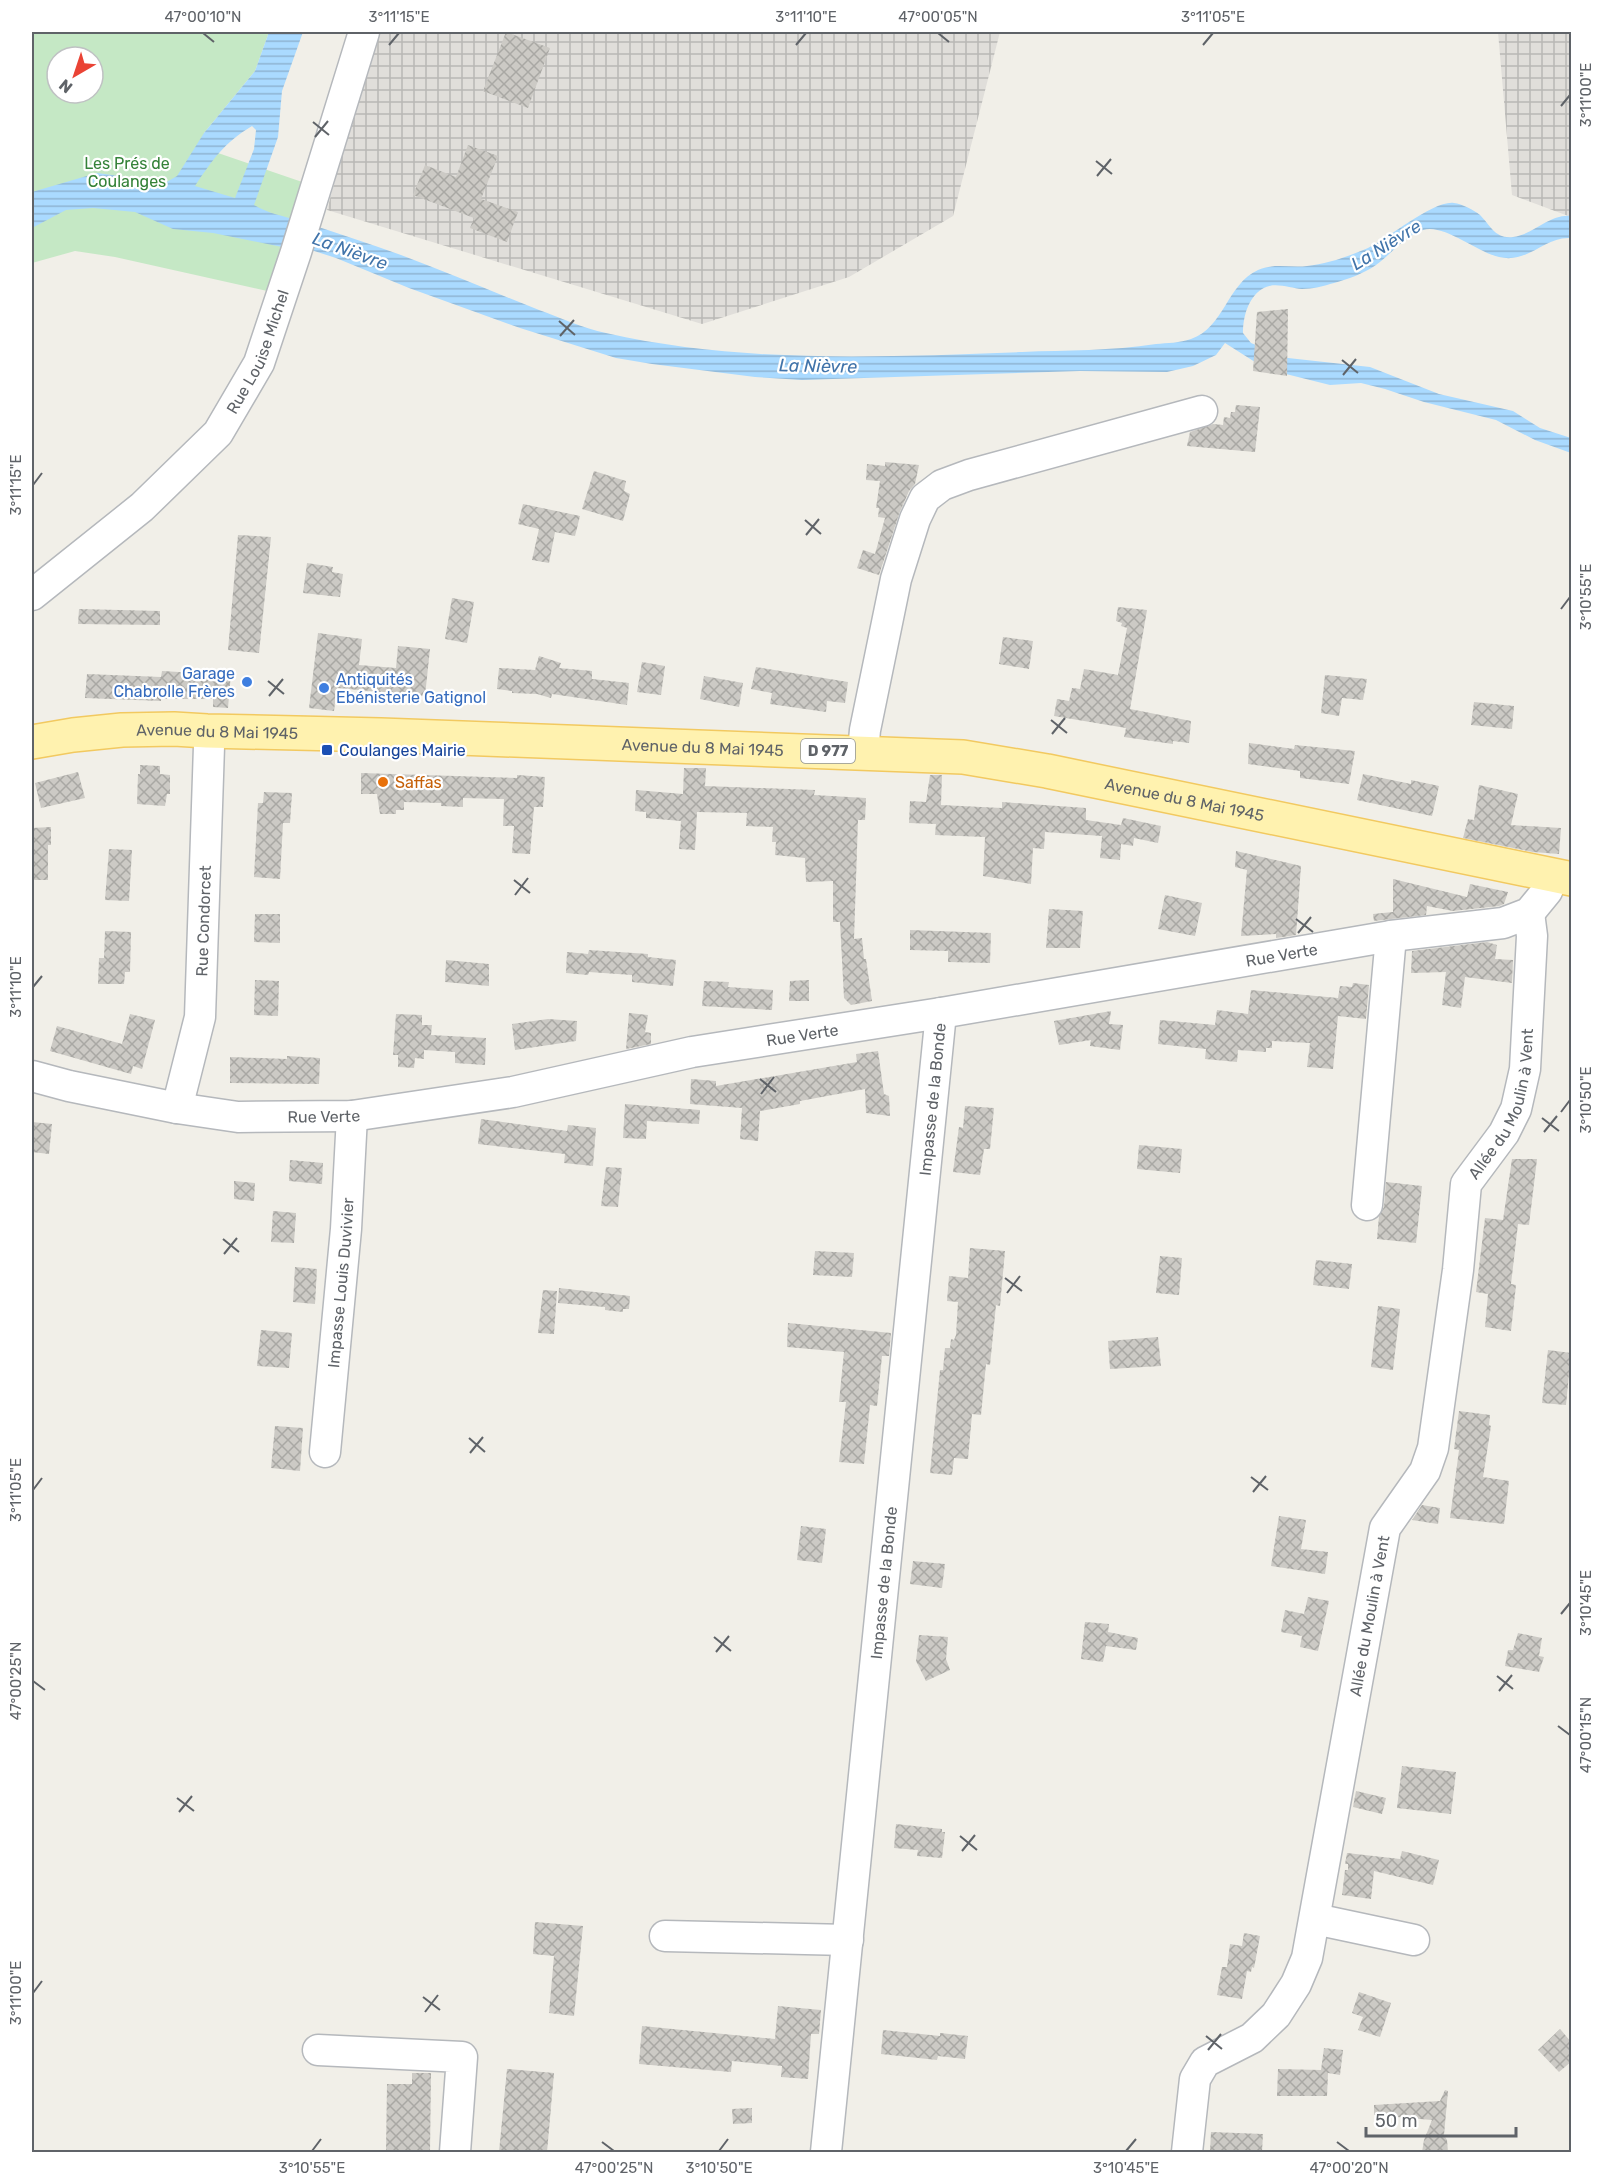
<svg xmlns="http://www.w3.org/2000/svg" width="1603" height="2184" viewBox="0 0 1603 2184" font-family="Rubik,sans-serif">
  <style>
    .industrial { fill: url(#industrial-grid) }
    .park { fill: #c5e8c5; fill-rule: evenodd }
    .water { fill: url(#water-rules); fill-rule: evenodd }
    .building { fill: url(#building-cross-hatch) }
    .lines { fill: none; stroke-linecap: round; stroke-linejoin: round }
    .minor-casing { stroke: #b5b8bc; stroke-width: 33 }
    .major-casing { stroke: #f2c960; stroke-width: 36 }
    .minor { stroke: #fff; stroke-width: 30 }
    .major { stroke: #fff2af; stroke-width: 33 }
    .ticks { fill: none; stroke: #5f6368; stroke-width: 2 }
    .shop-dot { fill: #3f7fe0; stroke: #fff; stroke-width: 2 }
    .transit-dot { fill: #1a4fb4; stroke: #fff; stroke-width: 2 }
    .food-dot { fill: #e8710a; stroke: #fff; stroke-width: 2 }
    .labels { text-anchor: middle; dominant-baseline: central; stroke-width: 4.5; stroke-linejoin: round; paint-order: stroke }
    .shield { fill: #fff; stroke: #8f9295; stroke-width: 1.5 }
    .shield-label { font-size: 15px; font-weight: bold; fill: #5f6368 }
    .park-label { font-size: 16px; fill: #348238; stroke: #fff }
    .street-label { font-size: 16px; fill: #5f6368; stroke: #fff }
    .shop-label { font-size: 16px; fill: #366cbe; stroke: #fff; text-anchor: end }
    .transit-label { font-size: 16px; fill: #164399; stroke: #fff; text-anchor: start }
    .food-label { font-size: 16px; fill: #c56008; stroke: #fff; text-anchor: start }
    .water-label { font-size: 18px; font-style: italic; fill: #4174aa; stroke: #fff }
    .neatline { fill: none; stroke: #5f6368; stroke-width: 2 }
    .ticks-label { font-size: 15px; text-anchor: middle; fill: #5f6368 }
  </style>
  <defs>
    <pattern id="industrial-grid" width="8" height="8" patternUnits="userSpaceOnUse" patternTransform="scale(1.5)"><rect width="8" height="8" fill="#e0deda"/><path d="M0 4h8M4 0v8" fill="none" stroke="#b9b8b5"/></pattern>
    <pattern id="water-rules" width="6" height="5" patternUnits="userSpaceOnUse" patternTransform="scale(1.5)"><rect width="6" height="5" fill="#aadaff"/><path d="M0 2.5h6" fill="none" stroke="#8eb4d2"/></pattern>
    <pattern id="building-cross-hatch" width="8" height="8" patternUnits="userSpaceOnUse" patternTransform="scale(1.5)"><rect width="8" height="8" fill="#cccac5"/><path d="M0 0l8 8M0 8l8-8" fill="none" stroke="#a9a8a4"/></pattern>
  </defs>
  <rect width="100%" height="100%" fill="#f1efe8"/>
  <path class="industrial" d="M375 32H1000L953 216 849 277 702 324 327 210Z
    M1498 32H1571V217L1512 195Z"/>
  <path class="park" d="M32 32H269L255 71 204 133 218 153 308 184 276 293 115 257 75 251 32 263ZM57 57H93V93H57Z"/>
  <path class="water" d="M269 32H303L282 91 278 137 254 205C269 214 284 216 300 221 334 232 368 243 401 255 447 272 493 292 539 310 561 318 583 328 606 333 743 364 882 357 1022 352 1067 350 1111 351 1156 344 1167 343 1180 343 1191 339 1224 328 1227 284 1258 270 1272 263 1292 268 1307 266 1327 264 1350 256 1368 248 1389 238 1434 200 1454 203 1462 204 1474 210 1480 215 1491 226 1495 239 1513 237 1535 234 1549 214 1571 216V238C1544 236 1529 264 1499 257 1477 252 1443 223 1423 230 1405 236 1391 254 1376 265 1363 274 1348 279 1334 283 1324 286 1312 289 1302 289 1290 288 1273 281 1262 289 1248 298 1243 317 1243 333L1251 343 1288 358 1370 367 1439 394 1513 411 1540 428 1571 438V453L1535 440 1496 420 1424 402 1385 389 1361 383 1330 385 1266 369 1225 343 1216 355 1193 366 1167 372 1080 371 802 380 755 377 652 364 616 358 520 328 409 288 336 258 308 249 287 248 213 233 173 229 135 212 93 208 66 210 32 228V192L97 173 127 177 160 186 177 176 204 133 255 71ZM252 126 256 130 254 149 235 198 195 186C213 159 224 143 252 126Z"/>
  <path class="building" d="M506 32 550 48 528 108 483 91Z
    M468 145 498 156 481 199 518 212 507 242 470 228 474 218 413 195 425 165 456 177Z
    M1288 309 1287 376 1253 371 1257 312Z
    M1236 405 1260 407 1255 452 1187 446 1190 432 1213 424 1223 425 1224 417 1230 418 1231 412H1235Z
    M885 462 919 465 915 484 909 491 899 514 879 575 857 568 863 550 875 554 885 518 878 517 879 508H876L880 481 866 480 867 464 885 466Z
    M594 471 626 481 624 491 630 494 623 521 582 509Z
    M523 504 580 516 575 536 555 532 549 563 532 560 539 529 518 524Z
    M238 535 271 537 259 653 228 650Z
    M307 563 333 567 332 572 343 574 340 597 303 593Z
    M452 598 474 602 467 643 445 639Z
    M1118 607 1147 610 1130 709 1191 721 1189 743 1173 741V744L1124 737 1126 728 1054 716 1057 699 1069 701 1072 688 1080 689 1084 669 1118 675 1127 628 1121 626 1122 623 1116 621Z
    M79 609 160 611V625L78 624Z
    M318 633 362 639 359 665 396 668 398 646 430 649 425 696 337 688 334 711 309 708Z
    M1003 637 1033 641 1029 669 999 664Z
    M539 656 561 663 559 668 592 671V679L629 683 627 705 552 694 551 698 537 694 512 693V691L497 689 499 668 535 670Z
    M642 662 665 666 661 695 637 692Z
    M756 667 848 682 845 703 827 701 826 712 770 704 772 693 751 689Z
    M162 671 213 674V671L231 673 228 708 213 707V699H161V701L85 698 87 674 161 677Z
    M1325 675 1367 679 1363 700 1342 698 1339 716 1321 713Z
    M704 676 743 683 739 707 700 699Z
    M1474 702 1514 706 1512 729 1471 725Z
    M1249 743 1294 749 1295 745 1355 751 1349 784 1300 778V771L1248 764Z
    M140 765 160 766V774L170 775V794H167L165 806 137 804 138 774H140Z
    M684 768H706L705 786 815 790 814 795 866 798 865 820H858L854 939 862 938 864 959H866L872 1001 851 1005 844 998 840 922H833V881L806 882 805 858 775 855 776 842H772L773 827 746 826 747 813 697 812 695 850 679 849 681 821 646 818V812L635 811 636 790 683 794Z
    M78 772 85 798 41 808 35 783Z
    M361 773 517 778V775L545 777 543 807H534L530 854 512 853 514 826H503L504 799 463 798V807L441 806V803L404 802V810H396V814H380L377 794H361Z
    M1363 774 1411 784V780L1439 786 1432 816 1357 800Z
    M930 775H942L941 805 1002 808V802L1086 808V820L1121 825 1123 818 1161 826 1158 843 1134 838 1133 846 1121 844 1120 860 1100 858 1102 836 1045 832 1044 849 1033 848 1031 884 983 876 985 837 935 835 936 824 909 823 910 801 926 802Z
    M1479 785 1518 794 1511 825 1561 828 1559 854 1533 852 1463 838 1468 819 1474 820Z
    M264 792 292 793 290 823H283L280 879 254 877 258 803H263Z
    M51 827V845H48V880H32V828Z
    M109 849 132 850 129 901 105 900Z
    M1236 851 1301 866 1296 935 1276 938V934L1241 936 1247 870 1235 867Z
    M1393 879 1467 897 1470 884 1508 892 1504 904 1499 906 1453 911 1427 906 1426 915 1374 921 1373 914 1393 912Z
    M1165 895 1202 903 1195 936 1158 929Z
    M1049 909 1083 911 1080 948H1046Z
    M255 914H280V943L254 942Z
    M910 930 991 933 990 963 948 962V951L910 950Z
    M105 931 131 932 130 972H125L124 984H98L99 958H104Z
    M1487 942 1497 945 1495 959 1513 960 1512 983 1465 977 1461 1008 1442 1005 1446 972 1411 973 1412 951Z
    M589 950 648 954V957L676 960 673 986 632 982V975L589 972 588 975 566 973 567 952 588 954Z
    M446 960 489 964V986L445 982Z
    M255 980 279 981 278 1016 254 1015Z
    M809 980V1001H789L790 981Z
    M704 981 729 982 728 987 773 990 772 1010 702 1006Z
    M1353 983 1369 985 1366 1019 1338 1016 1333 1069 1307 1067 1310 1043 1272 1041V1048H1266V1052L1238 1050 1237 1062 1205 1059 1206 1049 1158 1044 1160 1020 1215 1025 1217 1010 1248 1014 1251 990 1338 998 1340 986 1352 987Z
    M1111 1011 1109 1024 1123 1025 1120 1050 1090 1046 1091 1040 1059 1045 1054 1021Z
    M629 1013 648 1015 645 1032 651 1033V1044L626 1049Z
    M130 1014 155 1020 142 1069 133 1066 131 1074 50 1051 57 1026 122 1044Z
    M396 1014 422 1015V1025H432L431 1035 486 1038 485 1065 455 1063V1052L424 1050V1059L415 1058 414 1068 398 1067V1055H393Z
    M548 1019 577 1021 576 1041 515 1050 512 1024Z
    M878 1051 884 1094 889 1096 890 1116 866 1113 865 1089 800 1101V1104L760 1111 758 1141 740 1139 742 1108 690 1104 691 1079 716 1081V1086L857 1062 856 1054Z
    M287 1056 320 1058 319 1084 230 1083V1057L287 1059Z
    M625 1104 700 1110 699 1124 647 1121 646 1139 623 1138Z
    M965 1106 994 1108 990 1149H984L980 1175 953 1172 959 1127 963 1128Z
    M481 1119 567 1131 568 1125 596 1128 593 1166 564 1163 565 1154 478 1144Z
    M32 1122 52 1124 49 1154 32 1152Z
    M1139 1145 1182 1149 1180 1173 1137 1169Z
    M1512 1159H1537L1529 1225 1518 1224 1511 1284 1516 1285 1511 1331 1485 1327 1488 1294 1476 1292 1485 1218 1503 1220Z
    M290 1160 323 1163 322 1184 289 1181Z
    M606 1167 622 1168 618 1207 601 1206Z
    M234 1181 255 1183 254 1201 234 1199Z
    M1386 1182 1422 1186 1416 1243 1377 1239 1379 1216 1384 1207Z
    M273 1211 296 1213 294 1243 271 1242Z
    M970 1248 1005 1251 1000 1306 996 1305 990 1365 986 1364 981 1415 972 1414 968 1459 954 1458 952 1475 930 1473 940 1370H943L945 1348H950L951 1339 954 1340 956 1335 958 1302 947 1301 949 1276 968 1278Z
    M815 1251 854 1253 852 1277 813 1275Z
    M1160 1256 1182 1258 1179 1295 1156 1293Z
    M1316 1260 1352 1264 1349 1289 1313 1285Z
    M295 1267 317 1269 315 1304 293 1302Z
    M559 1288 630 1296 629 1309H623V1312L605 1310V1307L558 1303Z
    M543 1290 557 1291 554 1334 538 1333Z
    M1378 1306 1400 1309 1393 1370 1371 1367Z
    M788 1323 891 1333 889 1356H882L877 1406 870 1405 864 1464 839 1462 846 1402H839L844 1352 787 1347Z
    M261 1330 292 1333 289 1368 257 1366Z
    M1158 1337 1161 1366 1110 1369 1108 1341Z
    M1548 1350 1571 1353 1566 1405 1542 1403Z
    M1459 1411 1490 1415 1489 1425 1491 1426 1483 1477 1509 1481 1504 1524 1450 1518 1459 1450 1454 1449Z
    M275 1426 303 1428 300 1471 271 1468Z
    M1422 1505 1440 1508 1438 1524 1412 1520Z
    M1279 1516 1306 1520 1301 1549 1328 1552 1325 1574 1271 1566Z
    M801 1526 826 1529 822 1563 797 1560Z
    M913 1561 945 1564 942 1588 910 1584Z
    M1308 1597 1329 1601 1318 1651 1300 1647 1302 1636 1281 1632 1285 1610 1304 1614Z
    M1085 1622 1109 1624 1108 1632 1138 1638 1136 1650 1106 1646 1103 1662 1081 1659Z
    M1518 1633 1542 1638 1539 1656 1544 1657 1539 1672 1505 1666 1508 1650H1513Z
    M919 1635 948 1637 946 1659 950 1670 926 1681 916 1661Z
    M1402 1766 1456 1772 1451 1814 1397 1808Z
    M1356 1791 1386 1798 1382 1814 1353 1807Z
    M896 1824 942 1829V1832H945L942 1858 917 1856 918 1850 894 1848Z
    M1402 1851 1439 1860 1433 1885 1374 1871 1371 1899 1342 1895 1345 1870H1348V1864H1345L1347 1853 1400 1859Z
    M535 1922 583 1926 574 2016 549 2013 554 1956 533 1954Z
    M1244 1933 1260 1936 1254 1968 1252 1967 1251 1972 1247 1971 1242 1999 1217 1995 1222 1967H1227L1230 1944 1242 1946Z
    M1359 1992 1391 2003 1380 2037 1358 2030 1363 2017 1352 2013Z
    M778 2006 821 2010 819 2034H811L808 2079 781 2077 782 2066 732 2061 731 2072 639 2064 642 2026 775 2039Z
    M1560 2029 1572 2043V2061L1559 2072 1538 2050Z
    M883 2030 940 2036V2033L968 2036 965 2059 938 2056 937 2060 881 2054Z
    M1324 2048 1343 2050 1340 2075 1328 2073 1327 2096H1277L1278 2069 1321 2070Z
    M507 2069 554 2073 547 2152H499Z
    M412 2073H431L430 2152H386L387 2084H412Z
    M1445 2090 1448 2091 1444 2135 1447 2140 1448 2152H1422L1424 2140 1432 2120 1374 2115V2105L1440 2101Z
    M752 2108V2123L733 2124 732 2109Z
    M1211 2132 1263 2134 1262 2152H1210Z"/>
  <g class="lines">
    <defs>
      <g id="minor">
        <path id="s1" d="M32 595 142 507 218 433 259 363 296 252 364 32"/>
        <path d="M863 752 865 730 896 579 915 519 925 498 942 485 969 475 1202 411"/>
        <path id="s2" d="M32 1076 69 1086 177 1108 238 1117 352 1116 513 1092 692 1052 941 1013 1391 936 1503 923 1529 913 1547 891 1553 877"/>
        <path id="s3" d="M177 1108 200 1017 209 746 207 731"/>
        <path d="M1367 1205 1391 936"/>
        <path id="s4" d="M325 1452 346 1229 352 1116"/>
        <path d="M1315 1919 1414 1940"/>
        <path d="M665 1936 848 1940"/>
        <path d="M318 2050 462 2057 455 2152"/>
        <path id="s5" d="M826 2152 941 1013"/>
        <path id="s6" d="M1187 2152 1195 2079 1205 2062 1252 2038 1276 2015 1296 1984 1307 1958 1385 1528 1425 1471 1433 1448 1458 1270 1466 1184 1504 1133 1516 1109 1525 1069 1532 936 1529 913"/>
      </g>
      <g id="major">
        <path id="s7" d="M32 742 73 735 122 730 174 729 207 731 381 735 963 757 1047 771 1572 879"/>
      </g>
    </defs>
    <use href="#minor" class="minor-casing"/>
    <use href="#major" class="major-casing"/>
    <use href="#minor" class="minor"/>
    <use href="#major" class="major"/>
  </g>
  <path class="ticks" d="M203 33 214 42M938 33 949 42M389 45 399 33M796 45 806 33M1203 45 1213 33M1561 106 1570 95M313 122 329 135M315 137 328 121M1096 161 1112 174M1097 176 1111 159M559 321 575 335M560 336 574 320M1342 360 1358 373M1343 375 1356 359M33 485 42 473M805 520 821 534M806 535 819 519M1561 609 1570 597M268 681 284 694M269 696 283 679M1051 720 1067 733M1052 734 1065 718M514 880 530 893M515 895 528 878M1296 919 1313 932M1298 933 1311 917M33 987 42 976M760 1079 776 1092M761 1094 774 1077M1561 1112 1570 1100M1542 1118 1559 1131M1544 1132 1557 1116M223 1239 239 1252M224 1254 237 1238M1005 1278 1022 1291M1007 1293 1020 1276M469 1438 485 1452M470 1453 483 1437M1251 1477 1268 1490M33 1490 42 1478M1253 1492 1266 1476M1561 1614 1570 1603M714 1637 731 1651M716 1652 729 1636M1497 1676 1513 1689M33 1681 45 1690M1499 1691 1512 1675M1558 1726 1570 1735M177 1798 194 1811M179 1812 192 1796M960 1836 977 1850M962 1851 975 1835M33 1993 42 1981M423 1997 440 2010M425 2012 438 1995M1206 2036 1222 2049M1208 2050 1221 2034M602 2142 614 2151M1337 2142 1349 2151M312 2151 321 2139M719 2151 728 2139M1126 2151 1136 2139"/>
  <g class="shop-dot">
    <circle cx="247" cy="682" r="6"/>
    <circle cx="324" cy="688" r="6"/>
  </g>
  <rect class="transit-dot" x="321" y="744" width="12" height="12" rx="3"/>
  <circle class="food-dot" cx="383" cy="782" r="6"/>
  <g class="labels">
    <rect class="shield" x="801" y="739" width="54" height="24" rx="4.5"/>
    <g class="shield-label">
      <text x="828" y="751">D 977</text>
    </g>
    <g class="park-label">
      <text x="127" y="163">Les Prés de<tspan x="127" dy="18">Coulanges</tspan></text>
    </g>
    <g class="street-label">
      <text stroke="none"><textPath href="#s1" startOffset="338">Rue Louise Michel</textPath></text>
      <text stroke="none"><textPath href="#s7" startOffset="186">Avenue du 8 Mai 1945</textPath></text>
      <text stroke="none"><textPath href="#s7" startOffset="672">Avenue du 8 Mai 1945</textPath></text>
      <text stroke="none"><textPath href="#s7" startOffset="1158">Avenue du 8 Mai 1945</textPath></text>
      <text stroke="none"><textPath href="#s3" startOffset="190">Rue Condorcet</textPath></text>
      <text stroke="none"><textPath href="#s2" startOffset="1268">Rue Verte</textPath></text>
      <text stroke="none"><textPath href="#s2" startOffset="782">Rue Verte</textPath></text>
      <text stroke="none"><textPath href="#s5" startOffset="1058">Impasse de la Bonde</textPath></text>
      <text stroke="none"><textPath href="#s6" startOffset="1132">Allée du Moulin à Vent</textPath></text>
      <text stroke="none"><textPath href="#s2" startOffset="296">Rue Verte</textPath></text>
      <text stroke="none"><textPath href="#s4" startOffset="170">Impasse Louis Duvivier</textPath></text>
      <text stroke="none"><textPath href="#s5" startOffset="572">Impasse de la Bonde</textPath></text>
      <text stroke="none"><textPath href="#s6" startOffset="592">Allée du Moulin à Vent</textPath></text>
    </g>
    <g class="shop-label">
      <text x="235" y="673">Garage<tspan x="235" dy="18">Chabrolle Frères</tspan></text>
      <text x="336" y="679" text-anchor="start">Antiquités<tspan x="336" dy="18">Ebénisterie Gatignol</tspan></text>
    </g>
    <g class="transit-label">
      <text x="339" y="750">Coulanges Mairie</text>
    </g>
    <g class="food-label">
      <text x="395" y="782">Saffas</text>
    </g>
    <g class="water-label">
      <text transform="translate(1386 245) rotate(-32)">La Nièvre</text>
      <text transform="translate(350 251) rotate(20)">La Nièvre</text>
      <text transform="translate(818 366) rotate(1)">La Nièvre</text>
    </g>
  </g>
  <rect width="1603" height="2184" fill="none" stroke="#ffffff" stroke-width="66"/>
  <g transform="translate(75 75) rotate(219)"><circle r="28" fill="#ffffff" stroke="#bfc1c3" stroke-width="1.5"/>
  <path d="M0-4.5L10 22L0 15L-10 22Z" fill="#ea4335"/>
  <text y="-9" font-size="16" font-weight="bold" text-anchor="middle" fill="#5f6368">N</text>
  </g>
  <path d="M1366 2127v9h150v-9" fill="none" stroke="#5f6368" stroke-width="3"/>
  <text x="1375" y="2127" font-size="18" fill="#5f6368" stroke="#ffffff" stroke-width="4.5" paint-order="stroke">50 m</text>
  <rect x="33" y="33" width="1537" height="2118" class="neatline"/>
  <g class="ticks-label">
    <text x="203" y="22">47°00'10"N</text>
    <text x="399" y="22">3°11'15"E</text>
    <text x="806" y="22">3°11'10"E</text>
    <text x="938" y="22">47°00'05"N</text>
    <text x="1213" y="22">3°11'05"E</text>
    <text transform="translate(1586 95) rotate(-90)" y="5">3°11'00"E</text>
    <text transform="translate(16 485) rotate(-90)" y="5">3°11'15"E</text>
    <text transform="translate(1586 597) rotate(-90)" y="5">3°10'55"E</text>
    <text transform="translate(16 987) rotate(-90)" y="5">3°11'10"E</text>
    <text transform="translate(1586 1100) rotate(-90)" y="5">3°10'50"E</text>
    <text transform="translate(16 1490) rotate(-90)" y="5">3°11'05"E</text>
    <text transform="translate(1586 1603) rotate(-90)" y="5">3°10'45"E</text>
    <text transform="translate(16 1681) rotate(-90)" y="5">47°00'25"N</text>
    <text transform="translate(1586 1735) rotate(-90)" y="5">47°00'15"N</text>
    <text transform="translate(16 1993) rotate(-90)" y="5">3°11'00"E</text>
    <text x="312" y="2173">3°10'55"E</text>
    <text x="614" y="2173">47°00'25"N</text>
    <text x="719" y="2173">3°10'50"E</text>
    <text x="1126" y="2173">3°10'45"E</text>
    <text x="1349" y="2173">47°00'20"N</text>
  </g>
</svg>
